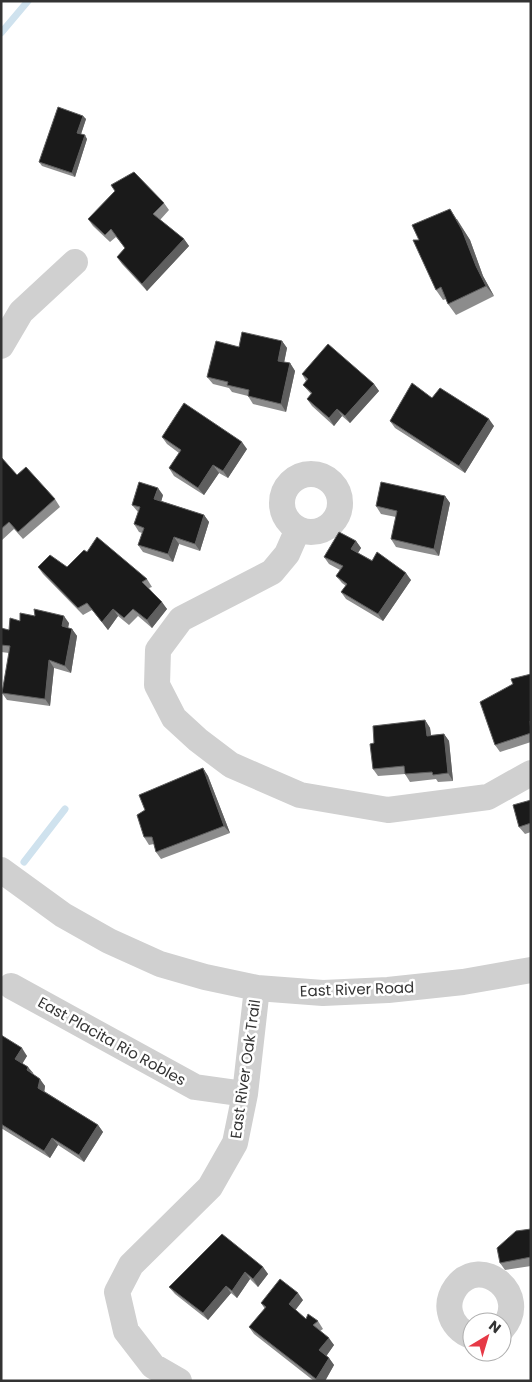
<svg xmlns="http://www.w3.org/2000/svg" width="532" height="1382" viewBox="0 0 532 1382" font-family="Poppins,sans-serif">
  <style>
    .lines { fill: none; stroke-linecap: round; stroke-linejoin: round }
    .stream { stroke: #cfe2ee; stroke-width: 7 }
    .minor { stroke: #d0d0d0; stroke-width: 26 }
    .wall { fill: #8c8c8c }
    .shaded-wall { fill: #5f5f5f }
    .building { fill: #1a1a1a; stroke: #5f5f5f }
    .labels { text-anchor: middle; dominant-baseline: central; stroke-width: 5; stroke-linejoin: round; paint-order: stroke }
    .street-label { font-size: 15px; fill: #333; stroke: #fff }
  </style>
  <rect width="100%" height="100%" fill="#fff"/>
  <g class="lines">
    <path class="stream" d="M1 33 28 1
      M24 862 65 809"/>
    <path class="minor" d="M1 346 21 312 75 262
      M282 503a29 29 0 1 1 58 0a29 29 0 1 1-58 0Z
      M298 529 287 554 272 572 181 619 158 650 157 685 174 718 198 740 231 765 300 795 388 810 488 797 531 773
      M1 870 63 915 109 941 160 964 205 977 257 988 323 993 388 990 463 982 531 970
      M11 986 195 1087 245 1094
      M472 1336C461 1333 452 1323 450 1312 448 1303 451 1294 456 1287 481 1253 532 1295 502 1329
      M179 1381 153 1366 126 1331 117 1292 131 1265 210 1187 235 1143 245 1094 257 988"/>
  </g>
  <path class="wall" d="M83 116 86 119 81 134 87 139 75 177 42 166 39 162Z
    M164 203 169 210 160 220 184 239 189 246 147 291 122 264 117 257 125 248 116 237 110 242 93 226 88 219Z
    M457 219 470 240 483 276 494 296 456 315 448 304 446 299 443 300 436 290 419 240Z
    M282 341 287 348 284 362 290 363 295 371 286 412 253 404 248 396 232 392 229 388 213 384 207 377 239 347Z
    M302 374 374 384 379 391 350 423 342 416 334 426 312 406 307 399 311 394 303 385 306 381Z
    M432 398 494 426 465 473 395 428 390 421Z
    M162 437 247 449 228 478 219 473 204 495 174 476 169 468 179 453 167 444Z
    M1 457 17 475 55 499 60 507 23 539 14 529 1 541Z
    M163 495 161 501 204 515 209 522 200 551 179 544 173 562 143 552 138 545 142 533 139 532 134 524 138 512 132 505Z
    M445 496 450 503 439 556 396 547 391 539 396 517 381 514 376 506Z
    M356 541 361 548 358 553 411 580 383 621 346 599 341 592 346 586 342 583 336 576 340 570 329 564 324 557Z
    M87 552 147 579 152 587 149 588 167 609 152 628 138 616 129 625 118 616 108 630 92 610 83 615 43 574 38 567H67Z
    M35 616 69 623 68 628 72 629 77 636 71 673 54 668 50 706 7 700 2 693 9 653 1 652V628L9 630 20 621Z
    M531 674V742L500 752 495 745 513 684Z
    M425 720 430 728 431 735 444 734 449 741 453 781 438 782 436 779 410 782 405 774 378 776 373 769 374 743Z
    M203 768 208 776 230 833 161 859 156 852 154 844 149 845 144 837 145 810Z
    M531 800V832L525 834 519 827Z
    M1 1035 27 1056 22 1063 45 1086 44 1091 98 1125 103 1132 84 1162 58 1145 50 1158 1 1128Z
    M531 1229V1266L505 1270 500 1263Z
    M263 1267 268 1274 258 1287 250 1279 237 1298 231 1293 208 1320 175 1294 169 1287Z
    M303 1300 295 1310 306 1319 318 1321 323 1329 320 1331 334 1345 326 1356 329 1358 334 1365 325 1381H314L254 1334 249 1327 265 1309 261 1303Z"/>
  <path class="shaded-wall" d="M83 116 86 119 80 137 77 133Z
    M85 135 87 139 75 177 72 173Z
    M450 209 470 240 483 276 494 296 486 286 476 266Z
    M184 239 189 246 147 291 142 284Z
    M282 341 287 348 283 368 278 361Z
    M290 363 295 371 286 412 281 404Z
    M374 384 379 391 350 423 345 416Z
    M337 409 342 416 334 426 329 418Z
    M489 419 494 426 465 473 459 466Z
    M242 442 247 449 228 478 223 471Z
    M213 465 219 473 204 495 198 488Z
    M158 488 163 495 160 506 154 499Z
    M445 496 450 503 439 556 434 549Z
    M204 515 209 522 200 551 195 544Z
    M174 537 179 544 173 562 168 554Z
    M356 541 361 548 356 556 351 549Z
    M406 573 411 580 383 621 378 614Z
    M162 602 167 609 152 628 147 620Z
    M113 609 118 616 108 630 102 622Z
    M64 616 69 623 67 633 62 626Z
    M72 629 77 636 71 673 65 666Z
    M49 660 54 668 50 706 45 699Z
    M425 720 430 728 432 743 427 736Z
    M444 734 449 741 453 781 448 773Z
    M203 768 208 776 230 833 224 826Z
    M22 1048 27 1056 21 1066 15 1059Z
    M28 1067 34 1074 27 1070Z
    M40 1079 45 1086 44 1095 38 1088Z
    M98 1125 103 1132 84 1162 79 1155Z
    M52 1138 58 1145 50 1158 44 1151Z
    M263 1267 268 1274 258 1287 253 1279Z
    M245 1272 250 1279 237 1298 232 1291Z
    M226 1286 231 1293 208 1320 203 1313Z
    M298 1293 303 1300 294 1312 289 1304Z
    M329 1338 334 1345 325 1358 319 1350Z
    M329 1358 334 1365 325 1381H317L316 1379Z"/>
  <path class="building" d="M58 107 83 116 77 133 85 135 72 173 39 162Z
    M134 172 164 203 153 214 184 239 142 284 117 257 125 248 111 229 105 235 88 219 115 191 111 185Z
    M450 209 462 230 476 266 486 286 448 304 441 287 436 290 413 240H419L412 225Z
    M242 332 282 341 278 361 290 363 281 404 248 396 249 390 227 385 228 382 207 377 216 341 239 347Z
    M328 344 374 384 345 416 337 409 329 418 307 399 312 393 303 385 308 379 302 374Z
    M412 383 432 398 440 388 489 419 459 466 390 421Z
    M184 403 242 442 223 471 213 465 198 488 169 468 181 450 162 437Z
    M1 457 17 475 26 467 55 499 18 532 9 522 1 529Z
    M139 482 158 488 154 499 204 515 195 544 174 537 168 554 138 545 144 528 134 524 140 507 132 505Z
    M381 482 445 496 434 549 391 539 397 511 376 506Z
    M339 532 356 541 351 549 372 561 377 552 406 573 378 614 341 592 347 584 336 576 343 566 324 557Z
    M97 537 147 579 142 582 162 602 147 620 133 609 124 618 113 609 102 622 87 603 78 608 38 567 50 555 67 567 84 550 87 552Z
    M34 609 64 616 62 626 72 629 65 666 49 660 45 699 2 693 10 646 1 645V628L9 630 10 618 20 621V613L35 616Z
    M531 674V721H530L531 733 495 745 480 702 513 684 511 679Z
    M425 720 427 736 444 734 448 773 433 775 432 772 405 774 404 766 373 769 370 744 374 743 373 726Z
    M203 768 224 826 156 852 152 837H144L137 815 145 810 139 795Z
    M531 800V823L519 827 513 805Z
    M1 1035 22 1048 15 1059 28 1067 27 1070 40 1079 38 1088 98 1125 79 1155 52 1138 44 1151 1 1124Z
    M531 1229V1257L500 1263 497 1248 516 1231Z
    M222 1234 263 1267 253 1279 245 1272 232 1291 226 1286 203 1313 169 1287Z
    M280 1279 298 1293 289 1304 306 1319 308 1314 318 1321 313 1325 329 1338 319 1350 329 1358 316 1379 249 1327 266 1307 261 1303Z"/>
  <g class="labels">
    <g class="street-label">
      <text transform="translate(357 989) rotate(-2)">East River Road</text>
      <text transform="translate(112 1041) rotate(29)">East Placita Rio Robles</text>
      <text transform="translate(245 1069) rotate(-82)">East River Oak Trail</text>
    </g>
  </g>
  <rect width="532" height="1382" fill="none" stroke="#333333" stroke-width="5"/>
  <g transform="translate(487 1337) rotate(38)"><circle r="24" fill="#ffffff" stroke="#adadad"/>
  <path d="M0-4L9 19L0 12L-9 19Z" fill="#e63946"/>
  <text y="-8" font-size="14" font-weight="bold" text-anchor="middle" fill="#333333">N</text>
  </g>
</svg>
